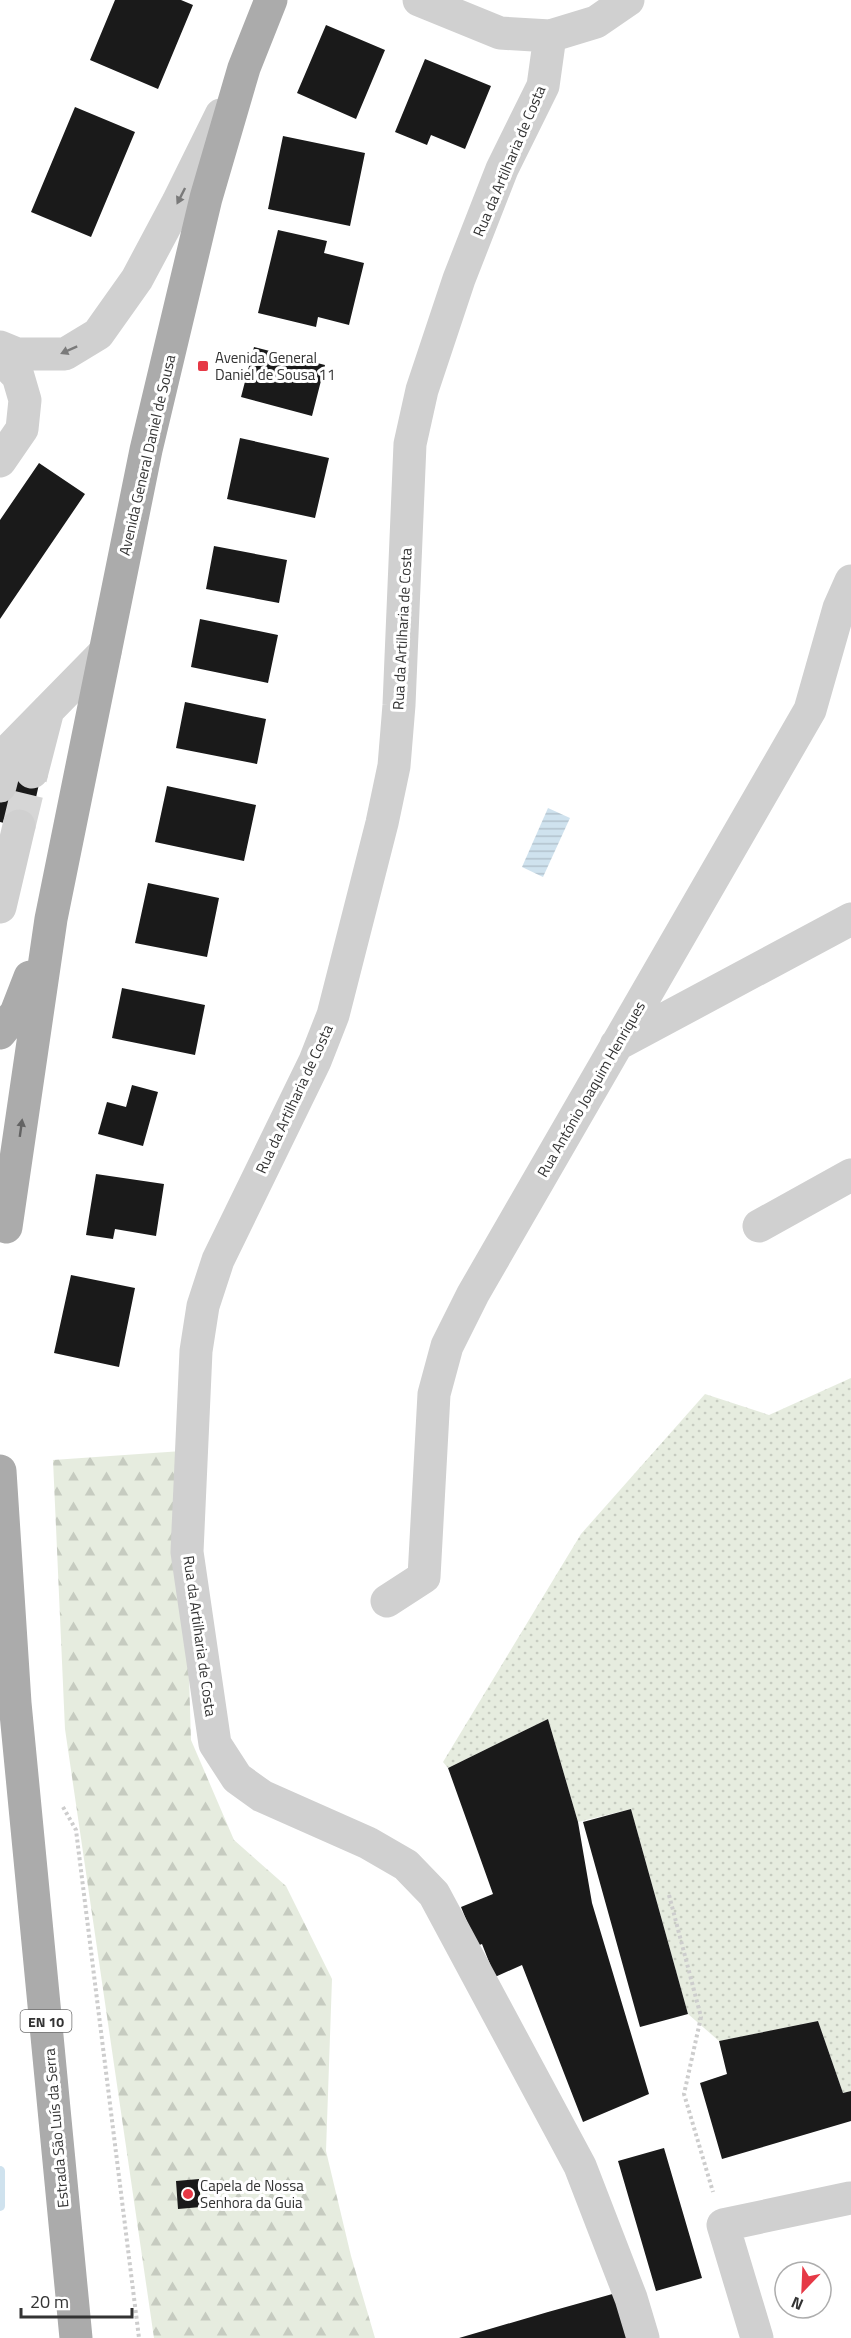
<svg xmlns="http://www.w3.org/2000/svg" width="851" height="2338" viewBox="0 0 851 2338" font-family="'Titillium Web',sans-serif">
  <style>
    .grass { fill: url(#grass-dots) }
    .forest { fill: url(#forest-firs) }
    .water { fill: url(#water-rules) }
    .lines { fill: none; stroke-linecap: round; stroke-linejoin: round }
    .stream { stroke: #cfe2ee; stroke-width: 10 }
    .building { fill: #1a1a1a }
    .minor-tunnel { stroke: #d6d6d6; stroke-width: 33; stroke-dasharray: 33 16; stroke-linecap: butt }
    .path { stroke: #cdcdcd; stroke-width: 4; stroke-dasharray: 3 3; stroke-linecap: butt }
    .minor { stroke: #d0d0d0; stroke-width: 33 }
    .major { stroke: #ababab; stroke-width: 33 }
    .oneway { fill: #7a7a7a }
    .oneway2 { fill: #636363 }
    .poi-dot { fill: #e63946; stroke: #fff; stroke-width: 2 }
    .labels { text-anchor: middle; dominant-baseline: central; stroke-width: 6; stroke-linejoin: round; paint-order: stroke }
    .shield { fill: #fff; stroke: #707070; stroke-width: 1.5 }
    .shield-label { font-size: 14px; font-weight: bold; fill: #333 }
    .street-label { font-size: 15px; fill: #333; stroke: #fff }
    .poi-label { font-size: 15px; fill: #333; stroke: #fff; text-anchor: start }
  </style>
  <defs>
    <pattern id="grass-dots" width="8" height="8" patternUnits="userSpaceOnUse" patternTransform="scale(1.5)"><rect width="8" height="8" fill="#e6ecdf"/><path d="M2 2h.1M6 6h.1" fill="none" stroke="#c6cbc0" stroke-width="1.8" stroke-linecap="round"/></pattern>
    <pattern id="forest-firs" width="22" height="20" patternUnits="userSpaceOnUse" patternTransform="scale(1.5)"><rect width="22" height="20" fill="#e6ecdf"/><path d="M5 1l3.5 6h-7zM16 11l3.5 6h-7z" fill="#c6cbc0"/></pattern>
    <pattern id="water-rules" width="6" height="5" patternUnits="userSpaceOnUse" patternTransform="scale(1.5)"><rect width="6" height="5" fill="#cfe2ee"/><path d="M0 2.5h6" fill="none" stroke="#b2c2cd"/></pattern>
  </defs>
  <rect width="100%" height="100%" fill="#fff"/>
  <path class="grass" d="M851 1378V2091L843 2093 818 2021 719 2041 688 2014 631 1809 578 1822 548 1719 448 1768 443 1762 581 1534 705 1394 769 1415Z"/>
  <path class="forest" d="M182 1451 191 1740 234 1840 286 1886 332 1979 326 2151 351 2256 375 2338H154L65 1729 53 1460Z"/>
  <path class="water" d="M548 808 570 818 543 877 522 867Z"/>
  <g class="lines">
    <path class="stream" d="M0 2171V2206"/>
  </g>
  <path class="building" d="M115 0H181L193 5 158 89 90 60Z
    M326 25 385 50 356 119 297 93Z
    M425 59 491 86 465 149 431 135 427 145 395 132Z
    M75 107 135 132 91 237 31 212Z
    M283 136 365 153 350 226 268 209Z
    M278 230 327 241 324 253 364 263 349 325 318 317 316 327 258 313Z
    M254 347 325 365 312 416 241 397Z
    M240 438 329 458 315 518 227 499Z
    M39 463 85 494 0 619V520Z
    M214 546 287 560 279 603 206 589Z
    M200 619 278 635 268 683 191 667Z
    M185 702 266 719 257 764 176 748Z
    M6 765 41 775 29 829 0 822V789Z
    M167 786 256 805 244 861 155 842Z
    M148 883 219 898 207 957 135 943Z
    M122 988 205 1005 195 1055 112 1038Z
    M132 1085 158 1092 143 1146 98 1134 107 1102 126 1107Z
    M96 1174 164 1184 156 1236 115 1229 113 1239 86 1235Z
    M71 1275 135 1288 119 1367 54 1353Z
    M548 1719 578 1822 592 1903 649 2094 583 2122 522 1965 495 1977 482 1944 477 1946 461 1907 493 1894 448 1768Z
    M631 1809 688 2014 640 2027 583 1822Z
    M818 2021 843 2093 851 2091V2121L722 2159 700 2083 727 2074 719 2041Z
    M664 2148 702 2278 656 2291 618 2161Z
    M199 2179 201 2207 178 2209 176 2181Z
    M616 2293 629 2338H459L548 2312Z"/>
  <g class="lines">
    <path class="minor-tunnel" d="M19 826 32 772"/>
    <path class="path" d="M63 1807 76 1830 139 2338
      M669 1895 701 2017 684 2094 713 2192"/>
    <path class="minor" d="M419 0 500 33 550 36 596 22 628 0
      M550 36 543 86 502 169 459 279 422 390 410 444 399 705 394 766 382 823 333 1015 315 1061 218 1260 203 1306 196 1351 187 1552 215 1744 237 1778 262 1796 368 1843 406 1865 434 1894 580 2166 631 2298 643 2338
      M0 347 17 354H65L98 334 137 279 178 202 221 115
      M0 358 18 376 25 400 22 429 0 461
      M32 772 48 710
      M0 786 9 750 105 652
      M0 907 19 826
      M616 1045 851 919
      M759 1226 851 1175
      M387 1601 424 1577 434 1394 447 1346 473 1294 810 710 839 608 851 581
      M757 2338 723 2225 850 2198"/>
    <path class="major" d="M0 1033 16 1013 30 977
      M6 1227 51 919 146 450 206 198 244 68 271 0
      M0 1471 15 1703 76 2338"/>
  </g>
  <defs><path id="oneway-solid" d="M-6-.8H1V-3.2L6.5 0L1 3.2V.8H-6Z" transform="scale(1.5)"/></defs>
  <g class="oneway">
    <use href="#oneway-solid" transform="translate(181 196) rotate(117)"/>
    <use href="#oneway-solid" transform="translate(69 350) rotate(156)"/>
  </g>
  <use class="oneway2" href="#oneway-solid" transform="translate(21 1128) rotate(-82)"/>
  <g class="poi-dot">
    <rect x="197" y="360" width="12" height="12" rx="3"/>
    <circle cx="188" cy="2194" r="6"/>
  </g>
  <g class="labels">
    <rect class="shield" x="20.5" y="2010" width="51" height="22" rx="4.5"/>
    <g class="shield-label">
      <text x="46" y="2021">EN 10</text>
    </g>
    <g class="street-label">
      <text transform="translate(509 161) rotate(-67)">Rua da Artilharia de Costa</text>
      <text transform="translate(147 455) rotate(-77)">Avenida General Daniel de Sousa</text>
      <text transform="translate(402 629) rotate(-87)">Rua da Artilharia de Costa</text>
      <text transform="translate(591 1089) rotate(-60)">Rua António Joaquim Henriques</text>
      <text transform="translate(294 1099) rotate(-65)">Rua da Artilharia de Costa</text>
      <text transform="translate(200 1636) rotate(82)">Rua da Artilharia de Costa</text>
      <text transform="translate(56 2128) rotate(-95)">Estrada São Luís da Serra</text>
    </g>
    <g class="poi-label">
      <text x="215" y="357">Avenida General<tspan x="215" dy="17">Daniel de Sousa 11</tspan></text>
      <text x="200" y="2185">Capela de Nossa<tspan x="200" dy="17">Senhora da Guia</tspan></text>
    </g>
  </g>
  <g transform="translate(803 2290) rotate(203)"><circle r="28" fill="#ffffff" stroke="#adadad" stroke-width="1.5"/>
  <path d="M0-4.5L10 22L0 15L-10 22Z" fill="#e63946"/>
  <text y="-9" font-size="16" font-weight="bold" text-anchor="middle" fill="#333333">N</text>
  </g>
  <path d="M21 2308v9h111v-9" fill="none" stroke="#333333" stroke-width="3"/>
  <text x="30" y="2308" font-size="18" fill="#333333" stroke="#ffffff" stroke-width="4.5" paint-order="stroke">20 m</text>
</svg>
